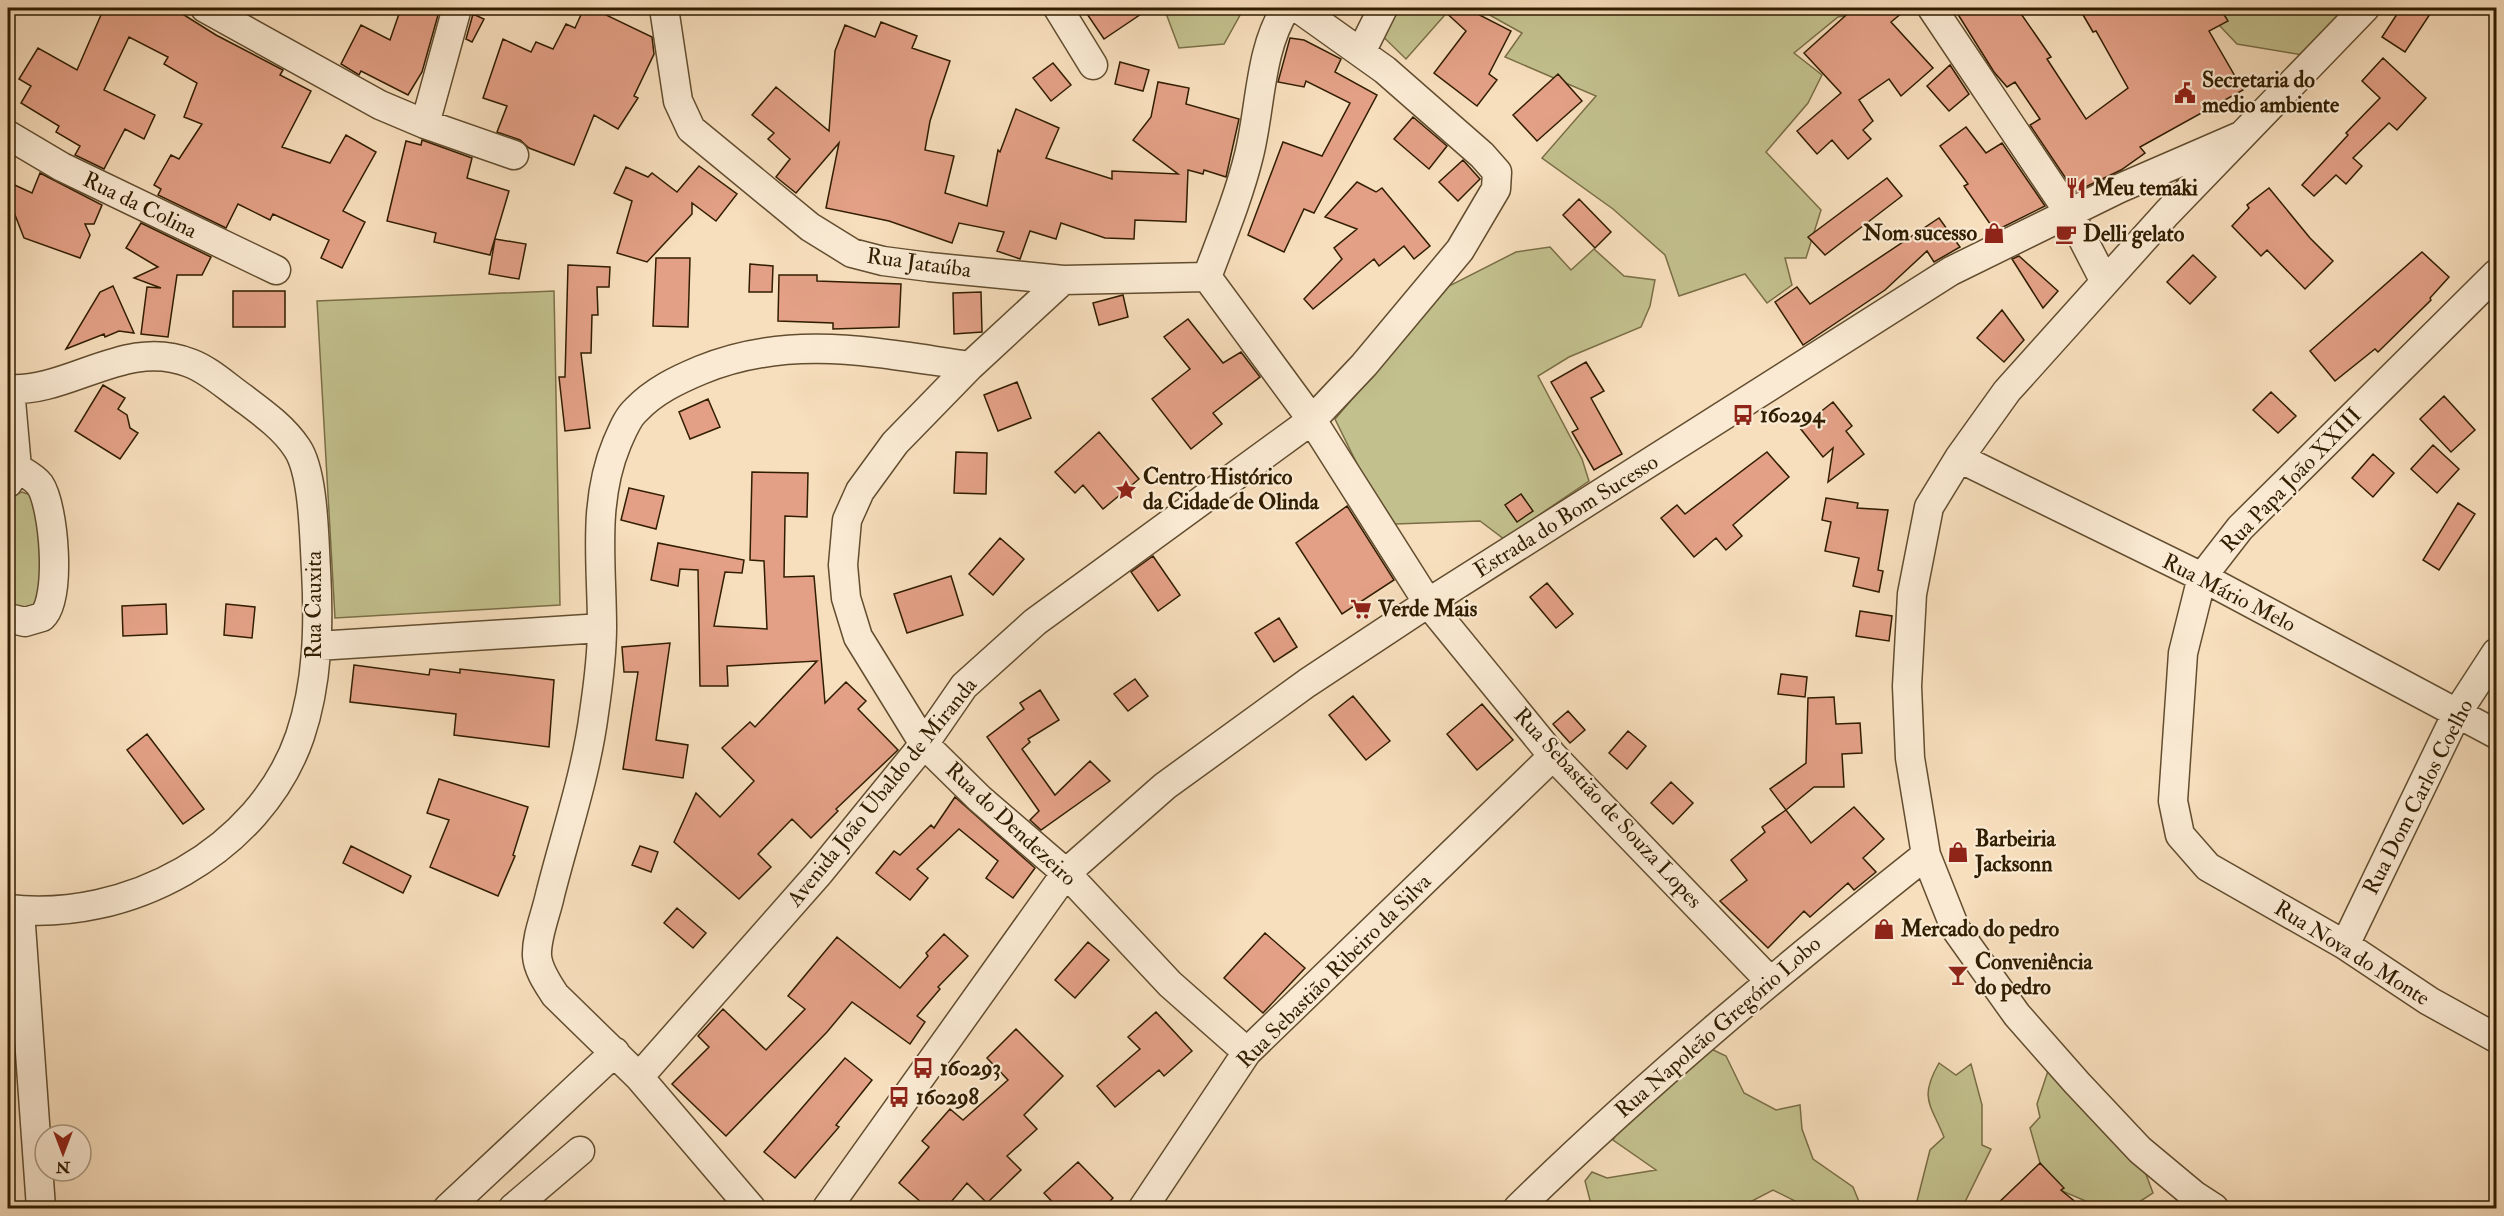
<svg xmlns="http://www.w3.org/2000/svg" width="2504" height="1216" viewBox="0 0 2504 1216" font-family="'IM FELL Double Pica',serif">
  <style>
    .green { fill: #c2c08d; stroke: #7a6e46; stroke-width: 1.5 }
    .building { fill: #e3a086; stroke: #311d00; stroke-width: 1.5 }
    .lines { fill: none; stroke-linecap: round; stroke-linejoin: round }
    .minor-casing { stroke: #624d2f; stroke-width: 31 }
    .minor { stroke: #faead3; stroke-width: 28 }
    .labels { text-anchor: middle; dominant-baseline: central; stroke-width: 4.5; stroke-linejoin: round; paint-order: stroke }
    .poi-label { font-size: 22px; font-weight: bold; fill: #311d00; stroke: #faead3; text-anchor: start }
    .street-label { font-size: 22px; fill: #311d00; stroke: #faead3 }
  </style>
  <rect width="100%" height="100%" fill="#f7debc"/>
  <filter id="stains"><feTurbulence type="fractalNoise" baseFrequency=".00333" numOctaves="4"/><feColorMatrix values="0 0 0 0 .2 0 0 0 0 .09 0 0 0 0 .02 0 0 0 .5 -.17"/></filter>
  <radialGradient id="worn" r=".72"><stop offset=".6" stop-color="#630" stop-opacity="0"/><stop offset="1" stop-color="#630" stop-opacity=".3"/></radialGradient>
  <path class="green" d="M1164 8H1244L1224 44 1179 48Z
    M1372 8H1451L1406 59 1365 19Z
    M1477 8H1852L1855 14 1838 17 1794 53 1822 75 1808 103 1766 152 1821 210 1806 258H1785L1792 285 1767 303 1745 274 1679 296 1665 255 1613 209 1542 158 1596 96 1505 57 1522 33Z
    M2203 8H2347L2303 55 2237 44Z
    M1550 247 1571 270 1594 249 1624 276 1655 280 1650 306 1641 327 1569 357 1538 376 1582 459 1589 481 1504 539 1480 521 1395 524 1361 472 1335 419 1449 286 1516 252Z
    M554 291 560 605 335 618 317 301Z
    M22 492 36 497 43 606 8 609V497Z
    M1705 1046 1726 1056 1744 1093 1776 1110 1800 1105 1802 1129 1813 1159 1853 1187 1860 1204 1809 1208 1773 1190 1746 1204 1742 1208H1697L1690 1201 1680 1208H1592L1585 1181 1592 1172 1607 1178 1656 1170 1613 1140 1638 1095C1674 1084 1684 1080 1705 1046Z
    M2051 1062 2141 1161 2153 1193 2130 1208H2102L2062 1191 2040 1163 2030 1128 2040 1117 2037 1104Z
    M1939 1063 1956 1075 1971 1064 1982 1105V1145L1991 1149 1962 1208H1925L1917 1201 1930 1150 1944 1137C1930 1103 1919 1098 1939 1063Z"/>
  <path class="building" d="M104 8H173L216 35 283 70 280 75 311 91 282 147 330 163 346 135 376 152 343 211 365 222 342 268 321 258 329 240 273 214 270 220 238 204 226 228 158 195 161 189 154 185 171 155 179 159 202 124 184 117 197 83 164 64 168 57 129 37 104 90 155 115 144 139 125 129 104 169 75 155 80 146 56 132 59 126 21 103 31 86 19 79 38 48 77 70Z
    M401 8H440L422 72 408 95 361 71 359 75 341 64 361 25 390 40Z
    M584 8H609L606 15 652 37 654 54 634 96 638 98 618 129 594 115 574 165 529 148 520 140 497 132 507 106 483 98 503 39 531 52 536 42 553 49 566 24 575 28Z
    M1083 8H1150L1104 39Z
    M1441 8H1466L1511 31 1489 74 1497 80 1477 106 1434 73 1466 31Z
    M1854 8H1908L1891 22 1933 68 1901 96 1889 79 1859 100 1873 121 1863 130 1871 139 1848 159 1832 140 1817 154 1797 131 1841 93 1804 53Z
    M1954 8H2017L2051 57 2047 59 2086 119 2128 88 2096 31 2093 32 2079 8H2220L2228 21 2209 31 2243 90 2140 147 2145 153 2121 170 2075 192 2030 125 2040 119 2015 82 2007 87 1994 72Z
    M2401 8H2434L2405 52 2382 37Z
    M473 14 484 19 472 42 466 39Z
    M881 22 917 36 912 48 950 61 930 121 925 150 954 156 945 193 987 206 998 150 1000 152 1016 109 1059 128 1046 158 1112 179V171L1178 174 1133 140 1151 117 1158 82 1189 88 1186 104 1239 119 1226 177 1204 170 1203 174 1188 170 1186 222 1135 220 1134 239 1105 238 1061 223 1056 239 1030 231 1020 259 997 251 1004 232 959 223 952 243 889 221 826 208 839 143 796 193 776 177 790 159 768 139 774 133 752 115 776 87 829 131 835 51 845 25 875 37Z
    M1290 38 1304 40 1341 59 1335 72 1377 95 1314 213 1304 209 1284 252 1248 235 1283 142 1322 156 1350 103 1306 81 1304 87 1278 82Z
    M2383 58 2426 98 2397 130 2389 123 2353 158 2362 166 2346 184 2336 175 2314 196 2302 185 2348 135 2346 133 2380 98 2362 81Z
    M1120 62 1149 70 1143 91 1115 84Z
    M1053 63 1071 85 1051 101 1033 78Z
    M1950 65 1969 94 1949 111 1927 86Z
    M1558 74 1582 101 1537 141 1513 115Z
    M1413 117 1447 146 1429 169 1394 139Z
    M1966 127 1986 153 2002 143 2045 206 1995 231 1964 186 1968 184 1940 146Z
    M422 140 472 158 467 178 509 191 490 255 434 242 436 233 387 221 406 141 421 145Z
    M1463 160 1480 179 1458 201 1439 182Z
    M699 166 737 194 716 221 692 203V214L647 262 617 253 632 201 614 193 626 167 648 177 652 173 677 192Z
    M40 173 102 205 94 224H85L90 235 80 258 24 238 8 197V182L32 193Z
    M1887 178 1902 196 1825 255 1808 237Z
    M1357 182 1376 192 1382 188 1430 246 1414 259 1404 246 1379 266 1374 259 1313 309 1304 299 1342 259 1334 248 1357 229 1325 217Z
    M2269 188 2310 238 2333 261 2305 289 2267 250 2261 256 2232 226 2249 208 2247 205Z
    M1579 199 1611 232 1595 248 1563 215Z
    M1939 218 1960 247 1934 262 1927 251 1885 290 1803 345 1775 302 1797 287 1810 304Z
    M141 223 211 257 202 275H177L168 337 141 334 147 287 161 288 134 278 158 267 126 248Z
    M495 239 526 244 519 279 489 274Z
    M2422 252 2449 277 2430 298 2431 300 2378 352 2375 349 2335 381 2310 351Z
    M2193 255 2216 277 2190 304 2167 282Z
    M2019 256 2058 291 2043 308 2012 259Z
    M656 258H690L688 327 653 326Z
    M750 264 773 266 772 292H749Z
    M568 265 610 267 609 287H597L598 315H592L591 353H581L590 428 565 431 559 377H565Z
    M779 275H817V281L901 284 899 327 833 329V323L778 321Z
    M113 286 134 333 119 331 105 337 104 334 66 349 100 292Z
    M233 291H285V327H233Z
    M981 292 982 332 954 334 953 293Z
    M1123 295 1128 317 1099 325 1093 303Z
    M2002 310 2024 340 2004 362 1977 338Z
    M1188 319 1223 363 1241 352 1260 377 1213 413 1222 424 1191 449 1152 399 1190 369 1164 337Z
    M1586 362 1604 391 1591 398 1622 454 1594 470 1572 432 1578 429 1551 382Z
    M1017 382 1031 418 998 431 984 395Z
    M103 385 125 398 118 409 127 415 130 428 138 433 120 459 75 431Z
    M2271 392 2296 416 2278 433 2253 410Z
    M2444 396 2475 430 2451 452 2420 419Z
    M708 399 720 427 690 439 679 412Z
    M1833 402 1852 426 1846 431 1864 454 1828 482 1833 448 1823 457 1800 428Z
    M1099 432 1139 479 1103 509 1083 485 1075 493 1055 472Z
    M2433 445 2459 469 2437 493 2411 469Z
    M956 452 987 453 986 494 954 493Z
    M1767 452 1789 477 1733 525 1742 536 1726 550 1716 538 1694 557 1661 518 1677 505 1685 514Z
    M2373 454 2394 473 2373 497 2352 478Z
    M752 472 808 473 807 517 785 516 784 577 814 576 825 703 846 682 866 701 858 709 898 750 836 809 838 811 811 838 792 819 758 854 771 867 739 899 674 842 696 793 720 817 754 781 722 748 750 722 755 727 817 661 727 666 728 686H700L698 570 680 569 678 586 651 580 658 543 744 560 742 573 725 572 714 626 767 629 764 561 750 560Z
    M629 488 664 496 656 529 621 520Z
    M1521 494 1533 511 1517 522 1505 505Z
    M1826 498 1858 503 1857 508 1888 510 1878 570 1883 571 1879 592 1853 586 1859 558 1825 551 1831 522 1822 520Z
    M2458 503 2475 514 2439 570 2423 560Z
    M1347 506 1394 580 1342 614 1296 543Z
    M1000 538 1024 559 993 595 969 574Z
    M1153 556 1180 595 1158 611 1131 572Z
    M951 576 963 615 907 633 894 594Z
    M1547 583 1573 614 1556 628 1530 597Z
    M166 604 167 634 123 636 122 606Z
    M226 604 255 607 252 638 224 635Z
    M1860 611 1892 616 1889 641 1856 636Z
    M1279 618 1297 647 1274 662 1255 633Z
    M670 643 656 740 688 745 683 778 623 769 638 672H624L622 647Z
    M354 665 429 675 430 669 460 673V669L554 680 549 747 454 735 456 714 350 702Z
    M1781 674 1807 677 1805 697 1778 694Z
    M1135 679 1148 696 1128 711 1114 694Z
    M1040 690 1059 720 1028 739 1030 742 1022 749 1055 795 1090 761 1110 781 1041 830 1030 820 1039 811 987 737 1024 709 1020 703Z
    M1353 696 1390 741 1366 760 1329 715Z
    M1834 697 1836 724 1860 723 1862 753 1842 754 1844 787H1814L1786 810 1770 789 1806 763 1808 698Z
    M1482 704 1513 740 1477 770 1447 734Z
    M1568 711 1585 730 1570 743 1553 724Z
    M1628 731 1646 746 1627 769 1609 753Z
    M147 734 204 809 183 824 127 750Z
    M439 779 528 807 513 855 515 856 498 896 430 867 449 820 427 813Z
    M1671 782 1693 803 1673 824 1651 803Z
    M955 797 1035 868 1013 898 986 878 998 861 959 829 917 869 928 878 910 900 876 873 894 851 900 855 931 825 934 828Z
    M1854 807 1884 839 1863 858 1876 872 1854 890 1848 883 1810 917 1804 911 1768 948 1720 901 1747 880 1731 860 1765 832 1762 827 1786 810 1811 843Z
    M351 846 411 876 403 893 343 863Z
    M640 846 658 852 651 872 632 865Z
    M677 908 706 933 693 948 664 923Z
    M1265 933 1305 968 1263 1013 1224 978Z
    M944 934 968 956 938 987 940 989 917 1016 925 1022 910 1044 852 1002 827 1032 726 1136 672 1084 709 1047 698 1036 723 1009 766 1050 805 1009 788 996 837 937 900 988 928 956 926 953Z
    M1088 942 1109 960 1075 998 1055 980Z
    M1156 1012 1192 1051 1164 1076 1159 1070 1115 1107 1097 1086 1140 1049 1128 1037Z
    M1016 1029 1063 1076 1024 1115 1037 1129 1007 1156 1021 1170 987 1203 967 1183 945 1209H929L899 1183 929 1147 922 1141 950 1109 963 1120 1008 1080 987 1058Z
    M845 1058 872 1080 836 1125 839 1127 795 1178 764 1152Z
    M1078 1162 1113 1198 1102 1209H1059L1044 1193Z
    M2040 1163 2064 1188 2061 1190 2084 1209H1992Z"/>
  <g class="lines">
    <defs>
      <path id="minor" d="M205 8 380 105 425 124 514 155
        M664 8 678 101 691 129 810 227 852 253 883 261 929 267 1063 280 1207 277
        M1058 8 1093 65
        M1932 8 2070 214 2105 282
        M1361 52 1383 8
        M425 124 457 8
        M8 135 62 167 276 270
        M2496 274 2240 528 2202 577 2183 653 2173 801 2180 835 2208 867 2345 945 2429 1001 2496 1038
        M1207 277 1312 420 1428 603 1553 756 1770 981
        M1207 277C1222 237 1239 196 1249 155 1261 107 1259 50 1286 8
        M1063 280 970 366 895 443 860 491 847 520 843 565 846 598 858 637 924 744 980 799 1066 873 1170 984 1247 1052
        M8 389C70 393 126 337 190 363 209 370 226 386 243 398 263 413 284 428 297 448 314 473 314 539 316 569 319 625 318 683 300 736 260 852 127 923 8 909
        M1959 458 2202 577 2496 734
        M8 483 17 468 10 389
        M8 618 25 622 42 617C62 599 54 506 40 485 34 477 25 473 17 468
        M317 646 602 628
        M20 911 41 1208
        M2345 945 2457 713 2496 653
        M639 1077 819 873 924 744 964 686 1035 622 1312 420 1364 365 1460 250 1496 189 1497 172 1482 155 1385 70 1298 8
        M448 1208 615 1052
        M513 1208 580 1151
        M751 1208 639 1077 555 995C548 984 538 970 537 956 536 937 546 914 550 895 565 835 586 775 594 713 598 686 602 655 602 627 602 564 592 503 617 443 622 432 627 418 636 410 654 391 677 380 701 370 791 333 877 353 970 366
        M827 1208 1066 873 1165 786 1307 683 1428 603 1951 271 2118 189 2238 137
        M1143 1208 1247 1052 1553 756
        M1518 1208C1647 1082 1784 968 1926 855
        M2214 1208 2194 1195 2140 1150 2077 1083 2017 1015 1955 928 1926 855 1910 758 1907 686 1912 594 1929 507 1959 458 2007 391 2167 213 2365 8"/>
    </defs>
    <use href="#minor" class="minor-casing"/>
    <use href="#minor" class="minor"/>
  </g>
  <defs>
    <symbol id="civic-bare" viewBox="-9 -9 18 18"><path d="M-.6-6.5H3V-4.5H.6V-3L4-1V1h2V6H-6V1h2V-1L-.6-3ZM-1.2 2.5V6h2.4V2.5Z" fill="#8f2418" stroke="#faead3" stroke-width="2.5" paint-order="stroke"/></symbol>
    <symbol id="restaurant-bare" viewBox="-9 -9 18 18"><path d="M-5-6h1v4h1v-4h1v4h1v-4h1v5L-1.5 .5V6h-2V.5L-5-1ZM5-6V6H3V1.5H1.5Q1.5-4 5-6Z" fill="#8f2418" stroke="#faead3" stroke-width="2.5" paint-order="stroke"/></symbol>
    <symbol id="shop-bare" viewBox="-9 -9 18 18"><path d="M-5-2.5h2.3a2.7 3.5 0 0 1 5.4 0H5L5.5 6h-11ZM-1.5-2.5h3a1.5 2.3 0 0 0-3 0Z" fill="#8f2418" stroke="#faead3" stroke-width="2.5" paint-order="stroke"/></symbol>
    <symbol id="cafe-bare" viewBox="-9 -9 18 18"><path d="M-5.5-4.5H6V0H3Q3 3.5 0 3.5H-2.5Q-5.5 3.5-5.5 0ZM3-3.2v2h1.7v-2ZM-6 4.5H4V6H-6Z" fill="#8f2418" stroke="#faead3" stroke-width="2.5" paint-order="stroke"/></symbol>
    <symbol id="bus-bare" viewBox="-9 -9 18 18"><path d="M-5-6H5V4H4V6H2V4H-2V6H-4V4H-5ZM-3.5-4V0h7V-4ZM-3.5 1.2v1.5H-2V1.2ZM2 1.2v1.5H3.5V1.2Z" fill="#8f2418" stroke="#faead3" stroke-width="2.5" paint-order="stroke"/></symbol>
    <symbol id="sight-bare" viewBox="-9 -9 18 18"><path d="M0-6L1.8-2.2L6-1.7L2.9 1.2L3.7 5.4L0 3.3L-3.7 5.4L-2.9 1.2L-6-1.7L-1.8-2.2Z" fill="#8f2418" stroke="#faead3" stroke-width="2.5" paint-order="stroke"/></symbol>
    <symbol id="supermarket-bare" viewBox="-9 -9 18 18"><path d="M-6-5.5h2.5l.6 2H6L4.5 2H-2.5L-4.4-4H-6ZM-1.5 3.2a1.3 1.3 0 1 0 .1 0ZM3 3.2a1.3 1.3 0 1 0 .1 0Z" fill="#8f2418" stroke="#faead3" stroke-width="2.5" paint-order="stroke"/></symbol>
    <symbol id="bar-bare" viewBox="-9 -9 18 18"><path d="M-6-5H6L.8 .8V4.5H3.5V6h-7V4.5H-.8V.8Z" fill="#8f2418" stroke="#faead3" stroke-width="2.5" paint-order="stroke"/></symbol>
  </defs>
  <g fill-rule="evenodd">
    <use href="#civic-bare" x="2170" y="78" width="30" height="30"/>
    <use href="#restaurant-bare" x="2061" y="173" width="30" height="30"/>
    <use href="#shop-bare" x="1979" y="218" width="30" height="30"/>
    <use href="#cafe-bare" x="2051" y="219" width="30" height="30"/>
    <use href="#bus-bare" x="1728" y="400" width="30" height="30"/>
    <use href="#sight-bare" x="1111" y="475" width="30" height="30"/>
    <use href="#supermarket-bare" x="1346" y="594" width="30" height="30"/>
    <use href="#shop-bare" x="1943" y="837" width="30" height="30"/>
    <use href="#shop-bare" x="1869" y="914" width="30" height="30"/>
    <use href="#bar-bare" x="1943" y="960" width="30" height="30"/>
    <use href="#bus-bare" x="908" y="1053" width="30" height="30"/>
    <use href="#bus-bare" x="884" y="1082" width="30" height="30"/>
  </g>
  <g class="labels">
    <g class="poi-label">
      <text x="2202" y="80">Secretaria do<tspan x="2202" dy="25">medio ambiente</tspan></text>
      <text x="2093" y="188">Meu temaki</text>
      <text x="1977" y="233" text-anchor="end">Nom sucesso</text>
      <text x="2083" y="234">Delli gelato</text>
      <text x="1760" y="415">160294</text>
      <text x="1143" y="477">Centro Histórico<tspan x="1143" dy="25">da Cidade de Olinda</tspan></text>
      <text x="1378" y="609">Verde Mais</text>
      <text x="1975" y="839">Barbeiria<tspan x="1975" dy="25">Jacksonn</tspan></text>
      <text x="1901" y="929">Mercado do pedro</text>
      <text x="1975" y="962">Conveniência<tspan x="1975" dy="25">do pedro</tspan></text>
      <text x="940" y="1068">160293</text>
      <text x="916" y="1097">160298</text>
    </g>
    <g class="street-label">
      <text transform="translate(140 205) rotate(26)">Rua da Colina</text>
      <text transform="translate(919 263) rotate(8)">Rua Jataúba</text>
      <text transform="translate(2291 480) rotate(-46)">Rua Papa João XXIII</text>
      <text transform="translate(1566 516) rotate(-32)">Estrada do Bom Sucesso</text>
      <text transform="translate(2229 593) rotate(27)">Rua Mário Melo</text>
      <text transform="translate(314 605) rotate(-90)">Rua Cauxita</text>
      <text transform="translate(882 792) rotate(-51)">Avenida João Ubaldo de Miranda</text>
      <text transform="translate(2418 797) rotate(-63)">Rua Dom Carlos Coelho</text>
      <text transform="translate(1608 808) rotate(47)">Rua Sebastião de Souza Lopes</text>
      <text transform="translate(1011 824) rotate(43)">Rua do Dendezeiro</text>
      <text transform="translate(2352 953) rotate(32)">Rua Nova do Monte</text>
      <text transform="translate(1334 971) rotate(-45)">Rua Sebastião Ribeiro da Silva</text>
      <text transform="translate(1718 1027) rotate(-41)">Rua Napoleão Gregório Lobo</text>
    </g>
  </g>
  <rect width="2504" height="1216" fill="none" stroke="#f7debc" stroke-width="30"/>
  <rect x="9" y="9" width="2486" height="1198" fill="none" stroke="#311d00" stroke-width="3"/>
  <rect x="15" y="15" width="2474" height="1186" fill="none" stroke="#311d00" stroke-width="1.5"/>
  <g transform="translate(63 1153) rotate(180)"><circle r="28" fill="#faead3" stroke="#aa987f" stroke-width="1.5"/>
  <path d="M0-4.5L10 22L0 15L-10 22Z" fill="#8f2418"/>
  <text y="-9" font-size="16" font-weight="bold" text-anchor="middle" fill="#311d00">N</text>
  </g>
  <rect width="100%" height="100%" filter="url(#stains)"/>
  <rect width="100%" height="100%" fill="url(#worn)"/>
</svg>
